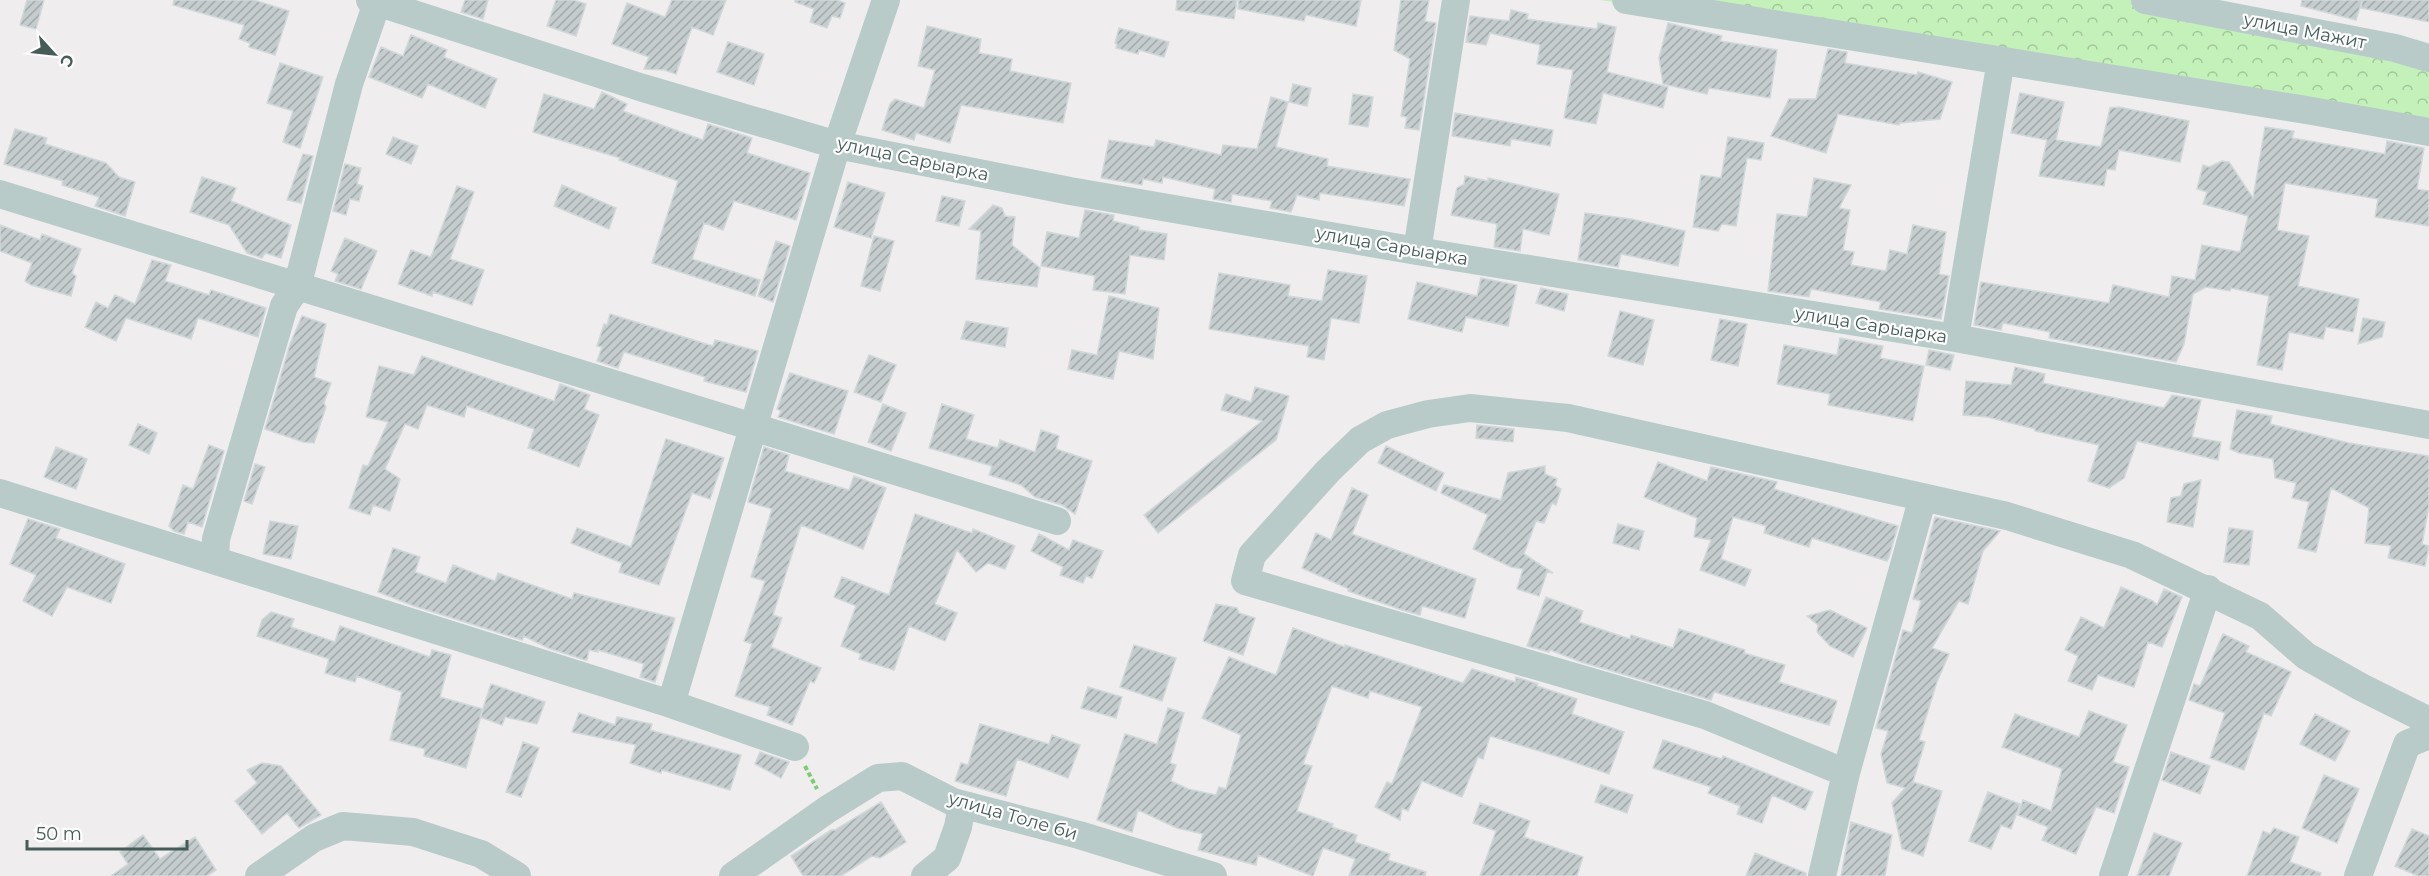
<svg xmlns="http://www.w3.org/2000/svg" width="2429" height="876" viewBox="0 0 2429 876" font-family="Montserrat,sans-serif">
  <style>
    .forest { fill: url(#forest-crowns) }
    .building { fill: url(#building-hatch); stroke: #d1d8da; stroke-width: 1.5 }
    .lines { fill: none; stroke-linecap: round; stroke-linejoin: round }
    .path { stroke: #77cf71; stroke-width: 4; stroke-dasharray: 4.5 3; stroke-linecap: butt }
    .minor { stroke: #b8cbc9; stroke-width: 28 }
    .labels { text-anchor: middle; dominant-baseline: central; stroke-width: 4.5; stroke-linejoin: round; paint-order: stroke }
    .street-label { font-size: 18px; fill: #455c59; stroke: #fff }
  </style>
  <defs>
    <pattern id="forest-crowns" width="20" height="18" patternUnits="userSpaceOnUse" patternTransform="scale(1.5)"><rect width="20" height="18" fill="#c4f0ba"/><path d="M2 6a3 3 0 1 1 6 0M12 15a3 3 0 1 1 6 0" fill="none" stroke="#a1c69a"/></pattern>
    <pattern id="building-hatch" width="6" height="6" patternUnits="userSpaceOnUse" patternTransform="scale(1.5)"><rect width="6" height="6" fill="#c4ccce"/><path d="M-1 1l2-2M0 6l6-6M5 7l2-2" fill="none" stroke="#a1a9aa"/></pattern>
  </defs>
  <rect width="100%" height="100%" fill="#f0edef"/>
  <path class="forest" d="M1600 0H2130L2251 20 2429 62V133Z"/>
  <path class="building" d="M27 0H44L36 29 20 25Z
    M174 0H254L289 11 275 55 249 47 250 43 239 39 244 25 173 5Z
    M465 0H488L483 19 461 12Z
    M556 0H573L586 4 576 36 547 26Z
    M672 0H726L713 35 692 27 676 74 664 70 644 69 649 57 612 44 627 3 665 17Z
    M795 0H837L845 3 840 18 832 16 827 28 810 22 814 9 795 2Z
    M1177 0H1237L1234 19 1176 10Z
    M1239 0H1361L1356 26 1306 15 1304 21 1238 9Z
    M1401 0H1429L1425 21 1436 23 1419 130 1405 128 1407 117 1401 116 1410 59 1394 50Z
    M2302 0H2429V22L2361 8 2362 1 2356 20 2301 6Z
    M1511 10 1528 14 1527 19 1597 29 1598 23 1616 27 1607 72 1668 87 1663 108 1603 93 1596 124 1564 118 1573 70 1537 64 1540 45 1490 33 1486 45 1466 42 1470 16 1509 21Z
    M1668 23 1722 36 1720 41 1777 50 1770 98 1709 88 1707 94 1663 84 1659 58Z
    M927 26 981 39 979 53 1012 59 1010 71 1071 83 1063 123 961 105 950 143 916 133 914 140 882 130 890 104 895 99 924 108 935 70 918 66Z
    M1119 28 1169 42 1164 57 1139 50 1138 54 1116 48 1117 44 1115 43Z
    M411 35 447 50 444 57 497 79 485 108 428 84 422 98 369 77 381 47 403 56Z
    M728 42 764 54 754 85 717 72Z
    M1828 49 1847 52 1845 63 1917 75 1918 72 1952 82 1940 119 1900 123 1899 125 1838 114 1826 153 1771 136 1789 99H1816Z
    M280 63 323 77 300 148 283 142 293 111 267 103Z
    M1293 84 1311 88 1307 106 1289 102Z
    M602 92 627 104 623 111 703 140 708 124 752 138 747 153 810 173 796 220 734 201 723 230 704 223 692 259 760 280 755 296 652 263 678 181 619 160 620 158 533 132 544 94 594 109Z
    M2020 93 2064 102 2056 140 2101 147 2110 108 2119 107 2189 121 2180 162 2119 150 2115 170 2107 169 2104 186 2039 176 2047 140 2011 133Z
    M1353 94 1373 97 1368 127 1349 124Z
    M1271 97 1288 102 1276 147 1328 159 1327 166 1410 179 1404 206 1320 193 1319 200 1297 195 1291 212 1270 208 1272 201 1232 194 1231 202 1213 199 1215 189 1163 177 1162 183 1143 179 1142 185 1101 178 1109 140 1154 147 1156 140 1221 155 1223 145 1257 149Z
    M1455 113 1553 130 1550 146 1511 139 1510 146 1452 136Z
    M2265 127 2294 131 2292 138 2385 154 2387 141 2424 148 2417 189 2429 191V226L2375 217 2378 199 2285 183 2277 230 2309 236 2298 286 2359 299 2353 332 2326 327 2323 339 2289 332 2282 370 2257 365 2269 296 2231 288 2230 291 2206 287 2193 294 2184 344 2176 362 2049 338 2050 332 2003 323 2001 330 1974 325 1981 282 2109 303 2113 285 2169 297 2172 276 2195 280 2202 245 2240 252 2248 216 2203 204 2207 192 2197 189 2203 165 2209 167 2222 161 2229 162 2253 198Z
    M15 129 47 138 45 144 106 163 119 177 135 182 125 216 95 206 99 197 62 185 63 181 4 164Z
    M393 137 418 146 411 164 386 154Z
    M1728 137 1764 143 1761 160 1747 158 1736 226 1722 224 1718 231 1693 227 1701 175 1721 178Z
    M303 154 313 156 301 203 287 200Z
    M345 164 361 168 357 184 363 186 359 201 350 199 346 215 333 211Z
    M1465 176 1488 181V178L1559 194 1549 235 1523 229 1520 251 1494 247 1497 224 1451 215 1457 188 1464 184Z
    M202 177 236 188 231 201 291 225 281 258 265 253 262 258 247 253 229 225 190 212Z
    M1814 178 1851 185 1839 208 1850 210 1843 250 1854 252 1851 265 1886 271 1890 250 1907 254 1913 225 1946 232 1939 274 1949 276 1941 319 1879 309 1881 302 1811 289 1809 297 1768 291 1777 214 1807 217Z
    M848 182 885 193 871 238 834 227Z
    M562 185 616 208 609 229 554 206Z
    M457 186 474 192 450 259 484 270 472 305 433 292 432 296 398 284 411 250 431 257Z
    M942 196 965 201 959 226 936 221Z
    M993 205 1002 208 1005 216 1015 217 1012 245 1040 268 1037 287 976 279 981 231 969 229Z
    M1085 210 1114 215 1113 221 1139 227V230L1167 234 1164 260 1130 255 1125 294 1093 290 1095 276 1041 266 1047 232 1079 238Z
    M1585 213 1631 219 1685 231 1678 266 1621 254 1618 267 1578 260Z
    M0 225 40 240 42 234 81 249 72 273 76 276 71 296 31 285 25 281 32 263 0 251Z
    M874 236 894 241 880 291 861 286Z
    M345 238 377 251 361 289 335 281 338 274 331 271Z
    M776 241 790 246 773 302 758 296Z
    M152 260 171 265 165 281 209 295 211 290 266 308 258 337 198 318 191 339 126 318 116 341 85 327 96 302 108 308 115 295 135 304Z
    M1328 270 1367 276 1359 323 1331 318 1324 360 1307 357 1309 346 1209 329 1219 273 1290 285 1288 296 1322 301Z
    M1481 278 1517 285 1508 326 1466 317 1462 332 1408 319 1417 282 1477 296Z
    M1541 288 1568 294 1564 311 1536 303Z
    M1109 296 1159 308 1153 359 1119 351 1113 379 1068 369 1072 350 1097 355Z
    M1620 311 1654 320 1643 365 1608 356Z
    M610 314 713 346 715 340 758 351 746 392 704 381 705 377 624 352 618 368 597 361 602 347 597 346 604 324 607 325Z
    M302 316 326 324 314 377 331 383 324 403 326 407 314 443 303 442 265 429 290 344Z
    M2363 318 2385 322 2382 337 2358 344Z
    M1720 319 1747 324 1738 366 1711 360Z
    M966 321 1008 328 1005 347 961 339Z
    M1840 338 1883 346 1880 358 1924 366 1913 421 1828 405 1830 394 1777 384 1784 345 1837 355Z
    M1929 350 1954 355 1950 370 1926 365Z
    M869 355 896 365 881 402 854 392Z
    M422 356 554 401 560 384 590 395 584 409 599 415 579 467 528 448 534 429 467 406 464 417 427 405 418 429 405 424 385 469 400 479 390 511 373 505 370 515 349 508 363 465 368 466 388 422 366 417 379 366 414 375Z
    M2015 367 2045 374 2043 383 2164 408 2172 395 2201 400 2192 437 2221 442 2218 460 2137 441 2124 478 2109 488 2088 481 2099 445 2035 431V429L1987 417 1963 415 1966 381 2011 385Z
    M790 373 848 391 834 434 778 417 781 411 777 409Z
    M1255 387 1289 396 1276 440 1158 533 1144 515 1262 421 1221 410 1226 394 1251 402Z
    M883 404 906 413 891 451 868 442Z
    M942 404 974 415 966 439 998 448 1000 440 1035 452 1041 430 1059 436 1056 449 1092 461 1075 514 1062 505 1035 497 1021 485 989 475 992 466 929 448Z
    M2237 410 2272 416 2270 424 2349 443 2429 456V505L2422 544 2429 546 2425 566 2388 558 2391 546 2365 543 2369 508 2331 488 2316 552 2298 548 2309 502 2292 498 2296 483 2275 478 2273 459 2239 453 2230 449Z
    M138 424 157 433 149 454 129 445Z
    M1477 425 1514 429 1513 442 1476 438Z
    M666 439 724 458 710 499 692 493 659 585 619 572 622 563 571 543 577 528 631 547Z
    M209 445 224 451 202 527 188 522 184 534 174 531 169 526 183 485 193 489Z
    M1386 446 1444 473 1436 491 1378 463Z
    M56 447 87 459 76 489 44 477Z
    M764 447 789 455 785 471 849 490 854 476 886 488 863 549 801 525 773 615 782 618 771 647 821 668 814 683 810 681 792 725 767 715 770 707 735 696 752 644 744 641 765 581 751 577 772 509 748 502Z
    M1658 462 1707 481 1711 467 1777 482 1774 489 1898 526 1889 557 1887 561 1812 538 1809 547 1764 533 1766 526 1733 517 1721 559 1751 570 1745 586 1700 570 1711 540 1694 537 1697 518 1644 497Z
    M255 464 265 467 252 504 244 501Z
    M1545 466V474L1557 479 1555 485 1561 489 1556 505 1552 503 1544 523 1536 521 1524 554 1553 573 1547 572 1539 596 1517 589 1523 569 1511 567 1473 549 1488 515 1441 493 1444 485 1501 500 1508 473Z
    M2201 480 2193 527 2167 522 2171 498 2181 496 2184 484Z
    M1352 488 1368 495 1352 534 1476 579 1465 618 1422 606 1420 615 1402 610 1348 591 1349 589 1302 568 1316 533 1331 540Z
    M915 514 972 533 973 529 1015 546 1005 569 988 563 976 572 957 550 935 604 957 613 945 641 909 626 894 670 859 659 861 654 841 646 856 606 834 597 842 577 889 595Z
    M1935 517 2000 531 1983 551 1968 604 1959 601 1932 648 1949 654 1937 682 1919 740 1925 742 1913 782 1942 791 1923 856 1902 849 1892 803 1905 788 1887 783 1881 754 1888 731 1876 728 1903 630 1912 633 1921 601 1913 599Z
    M28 519 60 529 56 538 125 564 111 603 67 587 52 616 23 601 36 575 10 564Z
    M270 521 298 526 291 559 263 554Z
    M1618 524 1644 531 1639 550 1613 543Z
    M2229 528 2253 531 2249 565 2224 562Z
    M1039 534 1069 550 1073 540 1103 551 1092 578 1086 576 1083 583 1060 575 1063 567 1031 551Z
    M393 548 420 557 415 572 446 583 453 565 495 581 498 573 572 599 574 593 675 618 655 682 640 677 644 664 598 650V652L589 650 587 660H585L548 648 524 636 522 640 414 606 378 592Z
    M2121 587 2153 601 2157 605 2164 589 2182 597 2162 647 2148 642 2134 687 2098 675 2092 690 2068 681 2078 656 2065 650 2081 617 2104 628Z
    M1546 597 1583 611 1579 622 1630 639 1631 635 1673 648 1679 629 1745 650 1744 653 1785 665 1779 682 1837 701 1829 725 1714 692 1711 700 1581 662 1550 650 1549 652 1527 646Z
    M1216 604 1237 608 1239 613 1255 618 1243 655 1203 641Z
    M1830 610 1867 628 1853 657 1830 646 1817 632 1818 625 1807 616Z
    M271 612 294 619 291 627 335 642 340 626 430 657 432 650 451 655 440 697 483 709 466 768 424 756 425 749 390 740 402 692 357 676 355 682 325 673 329 659 257 636 262 620Z
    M1293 628 1345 647V645L1463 683 1472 669 1515 682 1516 677 1538 684 1537 686 1577 699 1572 714 1624 732 1609 774 1559 757 1490 736 1483 759 1478 757 1462 797 1422 781 1408 811 1402 808 1400 820 1375 807 1387 782 1392 784 1422 707 1370 691 1368 698 1332 686 1303 764 1312 766 1297 811 1333 824 1332 827 1357 835 1355 842 1390 854 1388 860 1426 872 1425 876H1349L1355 859 1323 848 1313 876 1258 855 1256 865 1198 850 1203 834 1177 828 1138 810 1132 832 1097 820 1125 734 1157 744 1168 708 1184 713 1170 763 1176 765 1171 781 1188 789 1216 795 1219 787 1226 789 1241 735 1202 718 1229 657 1276 675Z
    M2223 634 2249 646 2246 652 2291 672 2271 716 2264 713 2244 770 2210 758 2225 713 2189 700 2194 684 2200 686Z
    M1134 645 1176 658 1162 701 1120 687Z
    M491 684 545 702 537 724 505 717 502 725 480 717Z
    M1088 687 1122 697 1116 718 1081 708Z
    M2089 711 2127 725 2113 762 2129 767 2114 813 2096 807 2076 854 2042 840 2048 827 2018 815 2023 800 2051 811 2062 769 2002 747 2015 714 2079 737Z
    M579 713 615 725 617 717 652 724 650 730 741 755 730 790 662 770 661 773 630 763 636 745 572 732Z
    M2315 714 2350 731 2335 761 2300 744Z
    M980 724 1049 744 1052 735 1080 745 1068 778 1017 759 1006 796 955 781 961 763 968 765Z
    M1663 740 1722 759 1723 756 1813 792 1805 810 1772 795 1762 823 1737 814 1740 806 1708 793 1711 787 1653 768Z
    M523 742 539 748 521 797 506 792Z
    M760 752 789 762 781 778 755 764Z
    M2171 752 2210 766 2200 794 2162 780Z
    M262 763 281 766 321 815 299 828 287 813 262 834 235 801 257 783 247 770Z
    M2324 775 2359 789 2337 843 2302 828Z
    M1601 785 1633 795 1627 813 1595 802Z
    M1988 792 2020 804 2011 829 2001 825 1991 849 1969 841Z
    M881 802 906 842 880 858 872 856 841 876H803L791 856 831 830H835Z
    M1480 803 1530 821 1524 837 1583 857 1577 876H1480L1496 831 1473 823Z
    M1851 822 1892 835 1885 876H1841Z
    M2274 828 2299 837 2290 862 2321 873 2320 876H2247L2263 831 2270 834Z
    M2412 829 2429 836V876H2418L2395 866Z
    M2154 833 2182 843 2169 876H2137Z
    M143 835 160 859 195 837 216 870 207 876H111L128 864 120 852Z
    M1755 853 1806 873V876H1746Z"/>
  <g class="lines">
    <path class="path" d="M805 766 817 789"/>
    <path class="minor" d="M370 0 643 88 837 145 1070 191 1417 251 1955 338 2429 425
      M1626 0 2312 111 2429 132
      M2145 0 2395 48 2429 58
      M0 194C352 305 705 410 1057 521
      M1417 251 1456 0
      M1955 338 2001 60
      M0 493 671 704 795 747
      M215 560 216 539 284 306 297 287 349 84 378 0
      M671 704 837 145 886 0
      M1846 773 1705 715 1245 581 1252 555 1328 471 1360 440 1387 425 1428 414 1470 408 1568 418 2007 516 2132 555 2260 616 2306 656 2361 687 2429 721
      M259 876 314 838 343 826 413 832 481 854 517 876
      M733 876 828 809 878 778 902 776 953 802 1079 835 1213 876
      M925 876 947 858 958 827 962 805
      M1822 876 1846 773 1923 497
      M2113 876 2208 589
      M2358 876 2407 744 2429 735"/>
  </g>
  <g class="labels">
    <g class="street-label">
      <text transform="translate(2305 31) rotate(11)">улица Мажит</text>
      <text transform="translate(913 159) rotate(12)">улица Сарыарка</text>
      <text transform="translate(1392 246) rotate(10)">улица Сарыарка</text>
      <text transform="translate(1871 325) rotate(9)">улица Сарыарка</text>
      <text transform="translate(1013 816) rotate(16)">улица Толе би</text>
    </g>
  </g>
  <g transform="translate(54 54) rotate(117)" stroke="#ffffff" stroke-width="4.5" paint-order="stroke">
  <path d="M0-4.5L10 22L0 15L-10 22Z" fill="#455c59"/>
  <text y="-9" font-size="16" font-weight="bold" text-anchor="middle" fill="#455c59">С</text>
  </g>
  <path d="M27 840v9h160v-9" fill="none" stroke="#455c59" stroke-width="3"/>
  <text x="36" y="840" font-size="18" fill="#455c59" stroke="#ffffff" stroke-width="4.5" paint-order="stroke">50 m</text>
</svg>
